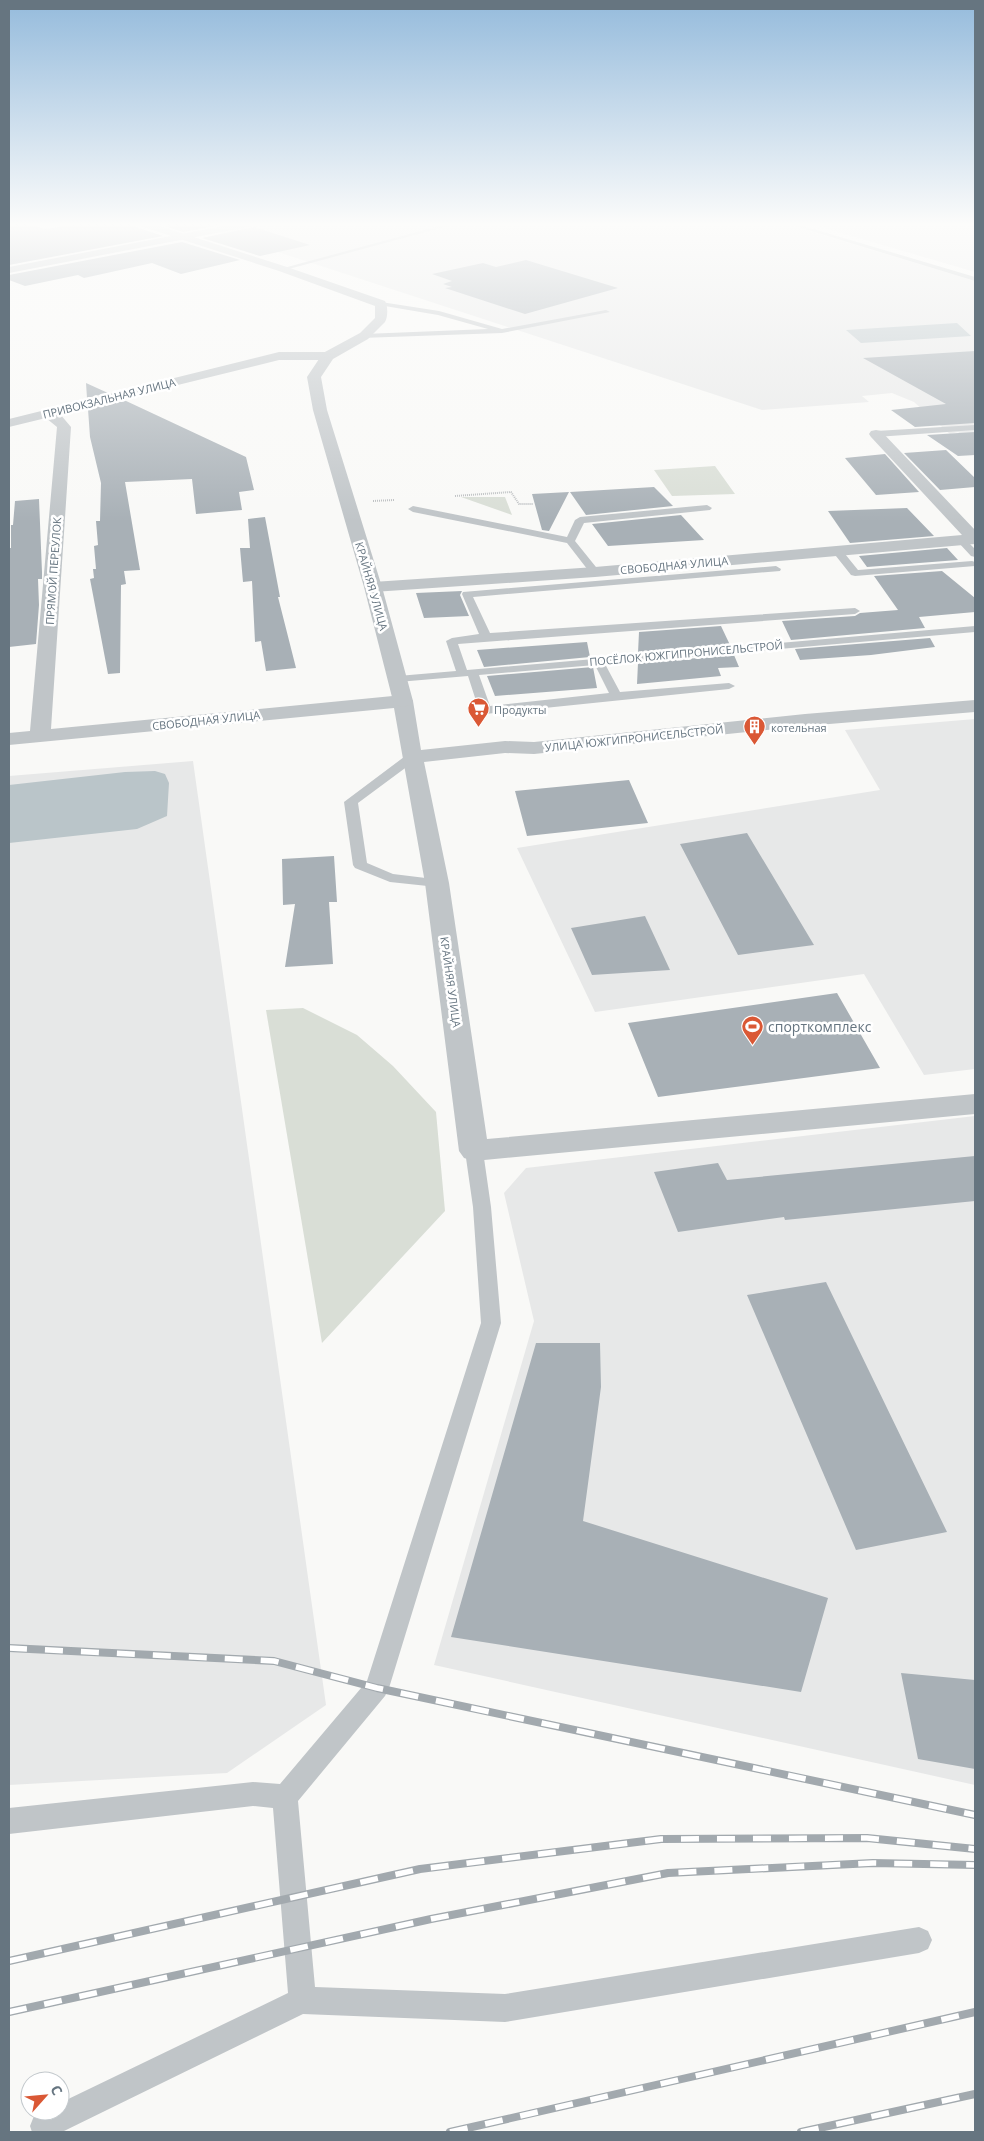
<svg xmlns="http://www.w3.org/2000/svg" width="984" height="2141" viewBox="0 0 984 2141" font-family="'Open Sans',sans-serif">
  <style>
    .built { fill: #e7e8e8 }
    .green { fill: #d9ded6 }
    .water { fill: #bac5c9 }
    .building { fill: #a8b0b6 }
    .lines { fill: none; stroke-linecap: round; stroke-linejoin: round }
    .path { stroke: #bbbec0; stroke-width: 2; stroke-dasharray: 1 1; stroke-linecap: butt }
    .service { fill: #c0c5c8; fill-rule: evenodd }
    .minor { fill: #c0c5c8; fill-rule: evenodd }
    .tertiary { fill: #c0c5c8; fill-rule: evenodd }
    .rail-casing { stroke: #a2a9ae; stroke-width: 8 }
    .rail { stroke: #fff; stroke-width: 5.5; stroke-dasharray: 18; stroke-linecap: butt }
    .labels { text-anchor: middle; dominant-baseline: central; stroke-width: 5; stroke-linejoin: round; paint-order: stroke }
    .far-street-label { font-size: 11px; fill: #667580; stroke: #fff }
    .far-poi-label { font-size: 11px; fill: #667580; stroke: #fff; text-anchor: start }
    .poi-label { font-size: 14px; fill: #667580; stroke: #fff; text-anchor: start }
  </style>
  <rect width="100%" height="100%" fill="#f9f9f7"/>
  <path class="built" d="M269 223H783L975 281V386L918 391 975 389V446L958 432 950 434 914 402 892 393 862 396 869 402 762 410 217 232Z
    M807 223H975V272Z
    M975 719V1069L924 1075 864 974 595 1012 517 848 880 790 845 730Z
    M193 761 326 1705 227 1773 9 1785V776Z
    M975 1116V1785L434 1665 534 1321 504 1193 526 1168Z"/>
  <path class="green" d="M715 466 735 494 672 496 654 470Z
    M461 497H505L512 515Z
    M303 1008 357 1035 393 1066 436 1112 445 1211 322 1343 266 1010Z"/>
  <path class="water" d="M957 323 971 336 861 343 846 330Z
    M155 771 165 774 169 783 167 816 137 829 9 843V785L125 772Z"/>
  <path class="building" d="M9 223H27L45 229 85 223H134L136 227 163 236 9 265Z
    M155 223H231L183 232Z
    M254 227 310 245 260 256 202 238Z
    M182 242 240 260 181 274 152 263 84 278 78 275 25 286 9 280V275Z
    M526 260 618 288 525 314 445 288 452 287 443 284 452 281 432 274 483 263 496 267Z
    M975 351V423L915 427 891 410 946 404 863 358Z
    M86 383 108 393 87 398Z
    M124 400 246 457 254 490 239 492 242 510 196 514 192 479 125 482 140 570 124 571 126 584 121 585 120 673 108 674 90 579 94 578 93 569H96L94 546 98 545 96 521H100L101 483 90 437 88 409Z
    M975 432V455L958 456 927 435Z
    M946 450 975 478V487L940 490 904 453Z
    M885 454 919 492 876 495 845 458Z
    M654 487 673 506 586 515 570 492Z
    M569 492 549 531 542 530 532 494Z
    M39 499 42 572V579H38L39 605 36 644 9 647V548H11V525H13L15 501Z
    M907 508 934 536 850 543 828 511Z
    M681 515 704 540 608 546 592 524Z
    M265 517 280 597H278L296 668 266 671 261 641 255 642 252 581 243 582 240 548H250L248 519Z
    M947 548 958 560 867 567 859 556Z
    M942 571 975 598V612L919 617 925 628 791 640 782 621 855 616 860 613 898 610 874 576Z
    M462 591 460 595 469 616 424 618 416 593Z
    M721 626 730 645 638 653 639 632Z
    M930 638 935 647 871 655 800 660 795 649Z
    M587 642 590 657 484 667 477 650Z
    M734 655 739 667 718 668 721 676 637 684 638 663Z
    M593 667 597 688 495 696 487 676Z
    M629 780 648 823 527 836 515 791Z
    M747 833 814 945 738 955 680 844Z
    M334 856 337 902H329L333 964 285 967 295 904 283 905 282 859Z
    M645 916 670 970 592 975 571 928Z
    M837 993 880 1068 658 1097 628 1023Z
    M975 1156V1201L785 1220 784 1217 678 1232 654 1172 718 1163 727 1180Z
    M826 1282 947 1532 856 1550 747 1295Z
    M536 1343H600L601 1387 583 1521 828 1598 801 1692 451 1637Z
    M901 1673 975 1680V1769L918 1759Z"/>
  <g class="lines">
    <path class="path" d="M455 496 511 492 519 504H533
      M373 501 394 500"/>
    <path class="service" d="M450 223H459L285 270 280 269Z
      M785 223H793L975 277V281Z
      M381 302 439 311 502 329 606 310 610 312 502 333 361 338V334H364L488 329 438 315 379 305V303Z
      M975 425V430L876 437 872 434 876 431Z
      M707 505 712 508 710 510 584 523 575 541 600 572 595 575 591 574 567 543 413 512 408 509 413 506 567 537 575 520 580 517Z
      M961 537 964 538 975 549V557L971 556 958 542 956 540Z
      M837 548 841 549 858 570 972 561 975 562V566L855 576 851 575 832 551Z
      M776 566 781 569 780 571 473 597 490 633 855 608 860 611 855 614 458 644 467 670 975 626V632L605 664 620 692 729 683 735 686 729 689 485 714 479 710 468 676 398 682 392 679 398 676 456 671 446 641 452 638 479 634 462 594 463 592ZM595 665 609 693 490 706 479 675Z
      M412 753 416 754 418 757 416 760 358 803 367 863 393 874 442 880 444 883 442 886 437 887 390 882 355 868 353 865 344 802 408 754Z
      M474 1145 480 1147 483 1151 491 1207 501 1323 389 1688 385 1696 298 1801 315 1987 505 1994 919 1927 928 1931 932 1940 928 1949 919 1953 505 2022 303 2014 62 2132H32L30 2126 34 2116 44 2111H60V2103L288 1993 273 1808 253 1806 9 1834V1808L253 1782 280 1784 367 1681 481 1323 473 1207 465 1151 468 1147Z"/>
    <path class="minor" d="M239 223H258L253 226 9 273V267Z
      M279 352H328L334 356 328 360H279L60 414 71 427 51 729 403 695 410 697 413 701 421 750 505 741 534 742 805 714 975 700V712L805 726 534 754 505 753 424 762 449 883 487 1139 975 1094V1114L474 1161 464 1158 459 1151 425 883 394 708 9 745V733L30 731 57 427 46 418 9 427V419Z
      M876 430 881 431 975 530V544L595 577 373 592 367 591 364 587 367 583 373 582 595 567 962 535 871 437 869 434 871 431Z"/>
    <path class="tertiary" d="M136 223H150L287 267 385 301C388 306 388 317 385 322L368 339 333 359 321 377 327 410 382 587 413 701 410 705 403 707 396 705 393 701 364 587 313 410 307 377 323 353 360 333 375 318V306L279 271 137 225Z"/>
    <defs>
      <path id="rail" d="M9 1648 274 1661 377 1688 975 1815
        M9 1961 420 1869 661 1839 867 1838 975 1849
        M9 2012 431 1919 668 1873 873 1863 975 1865
        M450 2132 975 2012
        M801 2132 975 2094"/>
    </defs>
    <use href="#rail" class="rail-casing"/>
    <use href="#rail" class="rail"/>
  </g>
  <linearGradient id="sky" x2="0" y2="1"><stop stop-color="#95bbdc"/><stop offset="0.43" stop-color="#fcfcfb"/><stop offset="1" stop-color="#fcfcfb" stop-opacity="0"/></linearGradient>
  <rect width="984" height="522" fill="url(#sky)"/>
  <defs>
    <symbol id="supermarket-pin" viewBox="-11 -11 22 30"><path d="M0 17L-7.5 6A9.5 9.5 0 1 1 7.5 6Z" fill="#da5835" stroke="#fff"/><path d="M-6-5.5h2.5l.6 2H6L4.5 2H-2.5L-4.4-4H-6ZM-1.5 3.2a1.3 1.3 0 1 0 .1 0ZM3 3.2a1.3 1.3 0 1 0 .1 0Z" fill="#fff"/></symbol>
    <symbol id="building-pin" viewBox="-11 -11 22 30"><path d="M0 17L-7.5 6A9.5 9.5 0 1 1 7.5 6Z" fill="#da5835" stroke="#fff"/><path d="M-4-6H4V6H1V3H-1V6H-4ZM-2.5-4.3h1.7v1.8h-1.7ZM.8-4.3h1.7v1.8H.8ZM-2.5-1h1.7V.8h-1.7ZM.8-1h1.7V.8H.8Z" fill="#fff"/></symbol>
    <symbol id="stadium-pin" viewBox="-11 -11 22 30"><path d="M0 17L-7.5 6A9.5 9.5 0 1 1 7.5 6Z" fill="#da5835" stroke="#fff"/><path d="M0-5a6.5 5 0 1 0 0 10a6.5 5 0 1 0 0-10ZM-3.5-1.8h7v3.6h-7Z" fill="#fff"/></symbol>
  </defs>
  <g fill-rule="evenodd">
    <use href="#supermarket-pin" x="466" y="696" width="25" height="34"/>
    <use href="#building-pin" x="742" y="714" width="25" height="34"/>
    <use href="#stadium-pin" x="740" y="1014" width="25" height="34"/>
  </g>
  <g class="labels">
    <g class="far-street-label">
      <text transform="translate(109 398) rotate(-14)">ПРИВОКЗАЛЬНАЯ УЛИЦА</text>
      <text transform="translate(674 565) rotate(-5)">СВОБОДНАЯ УЛИЦА</text>
      <text transform="translate(53 571) rotate(-86)">ПРЯМОЙ ПЕРЕУЛОК</text>
      <text transform="translate(372 586) rotate(74)">КРАЙНЯЯ УЛИЦА</text>
      <text transform="translate(686 653) rotate(-5)">ПОСЁЛОК ЮЖГИПРОНИСЕЛЬСТРОЙ</text>
      <text transform="translate(206 720) rotate(-6)">СВОБОДНАЯ УЛИЦА</text>
      <text transform="translate(634 738) rotate(-6)">УЛИЦА ЮЖГИПРОНИСЕЛЬСТРОЙ</text>
      <text transform="translate(451 982) rotate(82)">КРАЙНЯЯ УЛИЦА</text>
    </g>
    <g class="far-poi-label">
      <text x="494" y="709">Продукты</text>
      <text x="771" y="727">котельная</text>
    </g>
    <g class="poi-label">
      <text x="768" y="1026">спорткомплекс</text>
    </g>
  </g>
  <rect width="984" height="2141" fill="none" stroke="#667580" stroke-width="20"/>
  <g transform="translate(45 2096) rotate(63)"><circle r="24" fill="#ffffff" stroke="#c2c8cc"/>
  <path d="M0-4L9 19L0 12L-9 19Z" fill="#da5835"/>
  <text y="-8" font-size="14" font-weight="bold" text-anchor="middle" fill="#667580">С</text>
  </g>
</svg>
